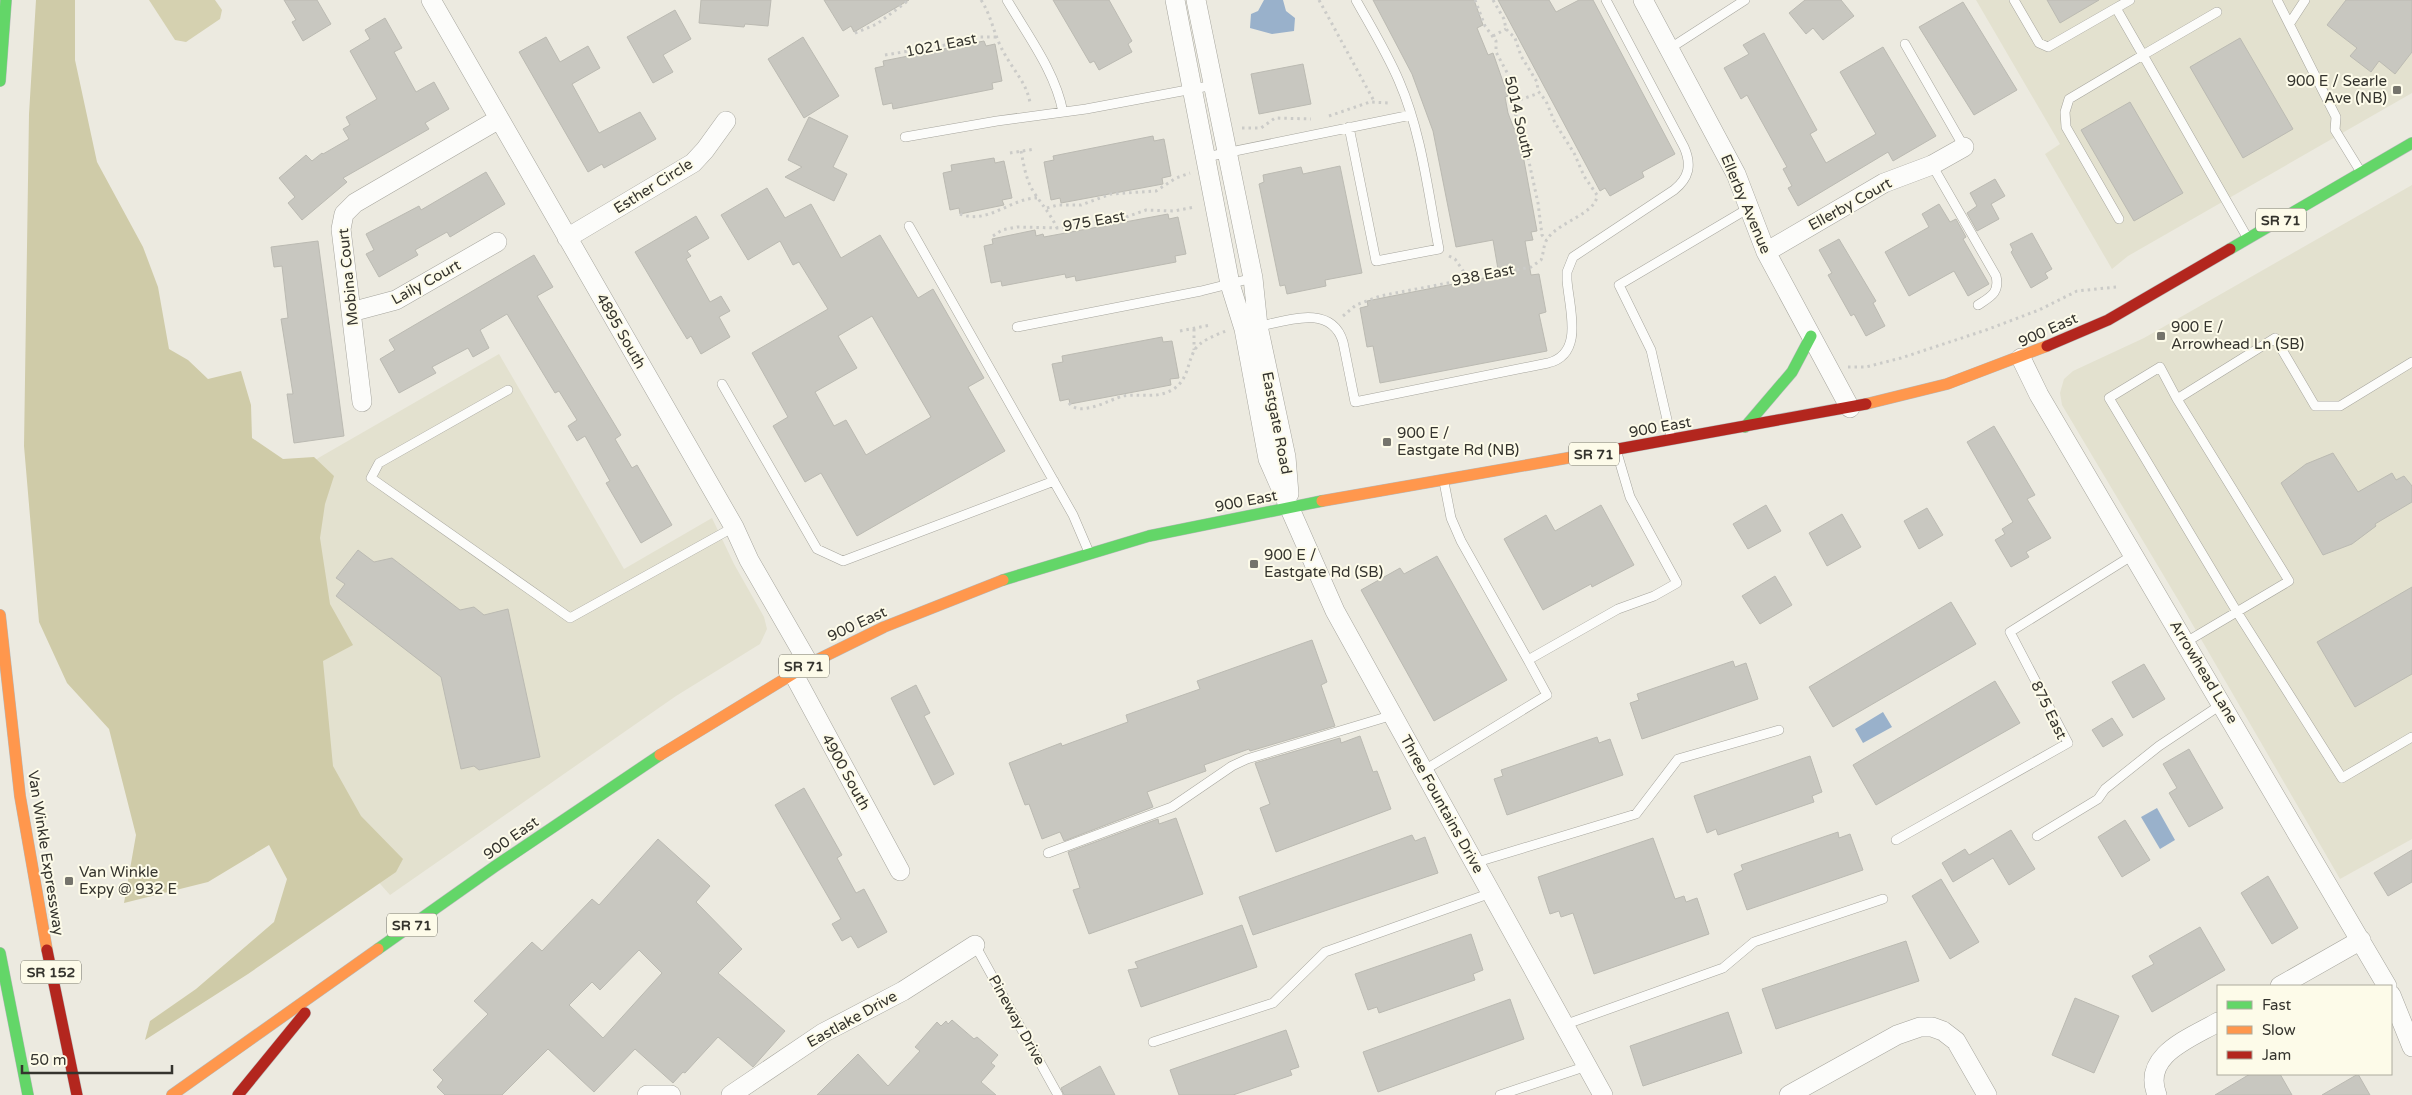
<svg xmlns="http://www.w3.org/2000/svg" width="2412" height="1095" viewBox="0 0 2412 1095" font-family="'Varela Round',sans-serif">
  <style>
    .built { fill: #e3e1cf }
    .green { fill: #d5d1b0 }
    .forest { fill: #cfcba8 }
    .water { fill: #99b1cb }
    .building { fill: #c8c7c0; stroke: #bbbab2; fill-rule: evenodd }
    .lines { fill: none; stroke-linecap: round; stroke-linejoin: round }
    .lane-casing { stroke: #a6a59d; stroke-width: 10 }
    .street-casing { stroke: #a6a59d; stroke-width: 20 }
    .fast-casing { stroke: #b6b9ba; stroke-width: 12 }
    .slow-casing { stroke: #b6b9ba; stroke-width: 12 }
    .jam-casing { stroke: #b6b9ba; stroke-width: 12 }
    .path { stroke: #cbcbc8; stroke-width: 3; stroke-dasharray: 2.5 4; stroke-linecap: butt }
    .lane { stroke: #fcfcfa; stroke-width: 9 }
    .street { stroke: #fcfcfa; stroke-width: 19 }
    .fast { stroke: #63d668; stroke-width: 11 }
    .slow { stroke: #ff974d; stroke-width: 11 }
    .jam { stroke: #b3261e; stroke-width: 11 }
    .poi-dot { fill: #75746c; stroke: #fdfbe9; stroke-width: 2 }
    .labels { text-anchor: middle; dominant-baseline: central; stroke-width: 4; stroke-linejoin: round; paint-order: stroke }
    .shield { fill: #fdfbe9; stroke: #717066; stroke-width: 1 }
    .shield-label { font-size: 14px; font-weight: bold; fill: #35342e }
    .street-label { font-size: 15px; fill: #35342e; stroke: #fdfbe9 }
    .poi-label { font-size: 15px; fill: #35342e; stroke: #fdfbe9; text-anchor: start }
  </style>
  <rect width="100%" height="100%" fill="#eceae0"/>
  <path class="built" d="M1976 0H2412V93L2128 256 2112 269 2045 154 2060 144Z
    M2412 185V839L2340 879 2183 608 2062 405 2060 393 2064 379 2073 371 2144 338Z
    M499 354 624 569 712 518 734 564 764 617 767 629 760 644 676 696 390 895 350 850 252 502 320 457Z"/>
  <path class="green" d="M149 0H215L222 10 220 19 186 42 175 40Z"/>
  <path class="forest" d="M36 0H75V60L97 162 143 247 158 287 169 349 188 360 208 379 241 371 251 405 252 438 283 459 314 457 334 476 325 504 320 538 330 604 353 645 323 661 333 766 361 816 403 859 396 872 248 974 145 1040 150 1021 196 989 274 922 287 879 269 845 208 882 124 903 136 835 109 729 67 683 39 622 24 446 29 114Z"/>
  <path class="water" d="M1264 0H1283L1286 11 1295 18 1294 31 1272 34 1250 28 1251 14 1258 11Z
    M1883 712 1892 727 1863 743 1855 729Z
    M2157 808 2175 840 2160 849 2141 817Z"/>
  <path class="building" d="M284 0H317L331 24 303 41 292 22 296 20Z
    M701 0H771L768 26 745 24 744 27 699 23Z
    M824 0H909L854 32 851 26 843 31Z
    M1053 0H1109L1132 41 1128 44 1132 52 1099 70 1094 61 1090 63Z
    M1373 0H1474L1483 25 1477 28 1488 55 1493 53 1508 96 1505 97 1508 113 1514 129 1518 128 1537 231 1531 232 1533 240 1525 241 1531 275 1539 274 1546 312 1539 314 1547 351 1380 383 1373 346 1367 347 1360 308 1368 306 1367 301 1499 275 1493 240 1456 247 1433 131 1412 74Z
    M1498 0H1549L1556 12 1579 0H1593L1675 154 1642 172 1644 177 1610 196 1605 188 1600 191Z
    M1805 0H1841L1854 16 1823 40 1813 28 1806 34 1789 13Z
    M2047 0H2099L2060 23Z
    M2346 0H2412V52L2395 74 2379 61 2371 72 2350 56 2357 48 2327 25Z
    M1963 2 2017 90 1974 115 1919 27Z
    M675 10 691 39 663 55 673 72 653 83 627 37Z
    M385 18 402 48 394 52 416 92 434 82 449 109 425 123 429 129 343 178 347 182 302 220 288 203 295 197 279 178 306 155 312 161 322 153 323 154 349 139 343 129 350 125 346 117 377 99 350 51 370 39 365 30Z
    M1764 33 1817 130 1810 134 1826 163 1876 134 1840 72 1883 47 1936 136 1893 161 1888 152 1798 206 1788 188 1792 186 1783 169 1787 167 1747 95 1741 99 1724 68 1749 54 1743 45Z
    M546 37 560 62 588 46 600 68 572 84 599 133 640 112 656 139 604 168 602 164 588 172 519 52Z
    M803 37 839 96 804 118 768 59Z
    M2240 38 2293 129 2243 158 2190 67Z
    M984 41 986 46 995 44 1002 81 992 83 993 89 893 109 892 103 883 105 875 68 884 66 883 61Z
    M1303 64 1311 104 1259 114 1251 74Z
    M2130 102 2183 193 2134 221 2081 130Z
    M809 117 848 136 833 167 847 174 834 201 785 177 802 167 788 160Z
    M1153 136 1154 141 1164 139 1171 176 1162 178 1163 184 1061 203 1060 198 1051 200 1044 162 1054 160 1053 156Z
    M994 158 995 163 1004 161 1012 198 1002 200 1004 205 960 214 959 208 950 210 943 173 952 171 951 165Z
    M1340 166 1362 273 1325 280 1326 286 1287 294 1285 285 1280 286 1259 184 1264 182 1263 175 1301 167 1303 174Z
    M486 172 505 204 450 237 447 232 415 250 418 255 379 277 366 254 374 250 366 234 419 206 421 210Z
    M1995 179 2005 196 1991 204 1999 219 1977 231 1967 213 1977 206 1970 193Z
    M767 188 785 218 811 204 841 258 880 235 918 298 933 289 984 378 968 387 1005 451 857 536 821 473 805 482 773 426 788 417 752 353 828 309 799 262 793 265 780 241 748 260 721 215ZM872 316 931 417 866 455 846 420 834 426 815 392 857 368 838 336Z
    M1939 204 1950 222 1956 219 1966 237 1963 239 1989 284 1968 296 1954 271 1909 296 1885 252 1929 227 1922 214Z
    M1168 214 1169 219 1178 217 1186 254 1175 256 1176 262 1076 281 1075 276 1066 278 1065 274 1002 286 1001 281 991 283 984 246 993 244 992 239 1035 230 1036 236 1043 234 1044 237Z
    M696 216 709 238 687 251 691 256 686 259 710 302 721 296 730 311 719 317 730 337 701 354 691 336 687 339 676 321 635 252Z
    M2032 233 2052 269 2045 273 2048 278 2031 288 2011 252 2013 250 2010 244Z
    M1839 239 1876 301 1873 303 1885 326 1866 336 1854 314 1851 316 1828 275 1832 273 1819 250Z
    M318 241 344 436 294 443 287 394H293L281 319 288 318 282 266 274 267 271 247Z
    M534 255 553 287 537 296 621 435 615 439 632 468 637 465 672 525 641 543 606 483 610 481 585 436 577 441 568 426 577 420 559 391 555 393 507 314 480 330 489 348 473 357 468 348 432 367 436 373 399 393 380 359 395 350 389 340Z
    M1162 337 1163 342 1172 341 1179 378 1170 379 1171 385 1070 404 1069 399 1060 401 1052 364 1063 362 1062 356Z
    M1994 426 2035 495 2027 499 2051 538 2026 552 2029 557 2011 567 1995 540 2005 534 2002 529 2013 522 1967 442Z
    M2333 453 2358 492 2392 473 2396 480 2404 476 2412 486V502L2375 524 2376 526 2352 544 2323 555 2281 483 2306 464Z
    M1601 505 1634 565 1592 587 1591 584 1543 610 1504 539 1546 515 1555 531Z
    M1766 505 1781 531 1748 549 1733 524Z
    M1927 508 1943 535 1919 549 1904 521Z
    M1842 514 1861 547 1827 566 1809 533Z
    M358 550 374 562 392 558 460 610 474 607 484 615 508 609 540 757 479 770 474 766 461 769 441 677 336 596 345 584 336 578Z
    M1437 556 1507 680 1434 721 1361 590 1400 568 1404 574Z
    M1775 576 1792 605 1760 624 1742 596Z
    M2412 587V674L2355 707 2317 642Z
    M1951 602 1976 644 1833 727 1809 687Z
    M1312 640 1327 682 1321 685 1335 726 1250 751 1249 749 1204 765 1206 771 1147 792 1153 807 1064 841 1060 832 1042 839 1029 804 1025 805 1009 763 1061 743 1062 746 1128 722 1126 715 1200 689 1197 681Z
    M1733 661 1735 667 1746 663 1758 699 1642 739 1630 703 1639 700 1637 694Z
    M2144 664 2165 699 2133 718 2112 682Z
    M1995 681 2020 723 1876 805 1853 765Z
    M916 685 930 713 924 716 954 774 934 785 891 698Z
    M2112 718 2123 735 2103 747 2092 730Z
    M1360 736 1373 772 1377 771 1391 809 1276 852 1260 808 1270 804 1255 763 1340 738 1341 743Z
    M1597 737 1599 743 1610 739 1623 775 1507 815 1494 779 1503 776 1501 770Z
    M2189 749 2223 808 2189 827 2169 793 2177 788 2163 764Z
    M1810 756 1822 792 1812 796 1814 802 1718 835 1716 829 1707 833 1694 796Z
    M804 788 842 855 837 858 856 893 864 889 887 932 858 948 851 936 842 941 832 924 841 919 775 805Z
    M1176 818 1203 894 1089 934 1073 890 1080 888 1068 852 1158 819 1159 824Z
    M2125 820 2150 860 2122 877 2098 837Z
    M2011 830 2035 869 2009 885 1993 858 1953 882 1942 863 1965 849 1969 855Z
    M1838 832 1839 838 1850 834 1863 870 1747 910 1734 874 1743 870 1741 865Z
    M1412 835 1415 841 1425 837 1438 873 1253 935 1239 897Z
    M1653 838 1675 899 1684 896 1686 902 1697 898 1709 934 1594 974 1573 913 1561 917 1559 911 1550 914 1538 877Z
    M658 839 710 886 696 902 742 949 718 973 785 1031 753 1067 718 1037 685 1073 683 1072 673 1083 635 1049 594 1092 548 1049 502 1095H445L437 1087 443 1080 433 1070 488 1014 474 1001 532 942 542 951 592 899 599 905ZM639 950 662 973 603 1038 569 1005 592 982 600 990Z
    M2412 850V882L2388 896 2374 873Z
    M2268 876 2298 928 2272 944 2241 893Z
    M1941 879 1979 942 1950 959 1912 896Z
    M1242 925 1257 967 1141 1007 1128 970 1138 968 1135 962Z
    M2200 927 2225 970 2152 1012 2132 976 2154 964 2149 956Z
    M1471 934 1483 970 1473 974 1475 980 1379 1013 1377 1007 1368 1010 1355 974Z
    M1906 941 1919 981 1776 1029 1762 989Z
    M2075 998 2119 1016 2094 1073 2052 1055Z
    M1510 999 1524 1039 1378 1092 1363 1052Z
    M1728 1012 1742 1053 1643 1086 1630 1046Z
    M952 1020 974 1039 977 1037 998 1055 991 1063 995 1066 981 1082 996 1095H817L858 1054 888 1086 920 1051 915 1047 937 1022 941 1026 946 1021 948 1024Z
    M1286 1030 1299 1067 1290 1070 1292 1075 1233 1095H1179L1170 1070Z
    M1100 1066 1115 1095H1064L1061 1088Z
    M2250 1074H2280L2292 1095H2215Z
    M2358 1074 2370 1095H2322Z"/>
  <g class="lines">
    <defs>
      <path id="lane" d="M1007 0C1028 36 1055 71 1063 112
        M2014 0 2039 43 2048 47 2116 8 2143 55 2217 12
        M2277 0 2336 117 2335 130 2359 169
        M2116 8 2130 0
        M2290 23 2305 0
        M1905 44 1964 147
        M1669 49 1745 0
        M1349 127 1376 261 1439 249C1428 193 1422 134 1399 81 1387 53 1371 27 1356 0
        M905 137 997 121 1086 109 1214 85
        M1206 157 1411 115
        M1932 165 1996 276C2000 293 1990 297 1978 305
        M2119 219 2066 127 2065 112 2069 99 2143 55 2247 237
        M909 226 1073 515 1088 550
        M1017 327 1201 291 1253 278
        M1256 327C1286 321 1331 303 1343 342L1355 402 1548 363C1585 354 1569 308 1567 280V272L1573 257 1674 190C1689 178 1692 165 1684 147L1606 0
        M722 384 817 549 843 561 1054 481
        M508 390 379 463 371 478 570 618 734 527
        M2177 399 2160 367 2109 398 2237 612 2342 778 2412 737
        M1671 437 1651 350 1619 285 1749 208
        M1444 482 1451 518 1461 541 1528 660 1618 609 1654 596 1677 583 1630 497 1617 453
        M2186 642 2289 581 2177 399 2275 338 2315 406H2340L2412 362
        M1423 771 1547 695 1528 660
        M2037 836 2098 799 2105 789 2159 746 2222 704
        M1896 840 2068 743 2010 632 2133 555
        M1048 853 1172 807 1232 766 1247 759 1393 715
        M1474 863 1636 814 1678 759 1779 730
        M975 945 1058 1095
        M1564 1025 1723 968 1754 942 1883 899
        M1153 1042 1273 1003 1325 952 1491 893
        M1500 1095 1587 1066"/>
      <path id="street" d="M431 0 734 527 749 560 809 664
        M1175 0 1230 284 1244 329 1268 459 1335 611 1603 1095
        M1196 0 1253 278 1258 326 1286 457 1289 494
        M1643 0 1736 174 1766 252 1850 408
        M567 238 693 163 705 150 726 121
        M1766 252 1884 183 1932 165 1964 147
        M351 312 396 300 497 242
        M2021 358 2039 395 2387 986
        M362 402 341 229 344 214 355 203 499 119
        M793 673 900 871
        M2280 986 2361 940
        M2391 995 2412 1047
        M647 1095H671
        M731 1095 823 1033 903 991 975 945
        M1789 1095 1897 1035 1920 1027H1932L1943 1031 1956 1041 1987 1095
        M2157 1095C2141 1055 2191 1038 2218 1022"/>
      <path id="fast" d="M0 81 6 0
        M2230 249 2412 143
        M1745 427 1792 372 1811 336
        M1003 580 1149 536 1322 501
        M378 949 494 867 660 755
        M0 953 28 1095"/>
      <path id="slow" d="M1866 404 1947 384 2047 346
        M1322 501 1596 453
        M0 615 20 796 47 950
        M660 755 809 664 884 627 1003 580
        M172 1095 378 949"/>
      <path id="jam" d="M2047 346 2108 320 2230 249
        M1596 453 1866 404
        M47 950 77 1095
        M238 1095 305 1013"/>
    </defs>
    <use href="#lane" class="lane-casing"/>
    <use href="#street" class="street-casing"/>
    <use href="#fast" class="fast-casing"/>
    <use href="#slow" class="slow-casing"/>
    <use href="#jam" class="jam-casing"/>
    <path class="path" d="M981 0C991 15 993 31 1001 47 1010 67 1027 82 1030 103
      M1319 0 1374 101
      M1475 0 1485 26 1496 41V52L1510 78 1514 111 1522 130 1538 203 1542 235 1546 240
      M855 33 877 24 909 0
      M1493 36 1506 29
      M885 55 951 44 975 37H997
      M1514 102 1539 93
      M1329 116 1370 102 1390 103
      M1242 128H1261L1275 118 1311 119
      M1021 151C1024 166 1026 181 1035 194 1043 206 1051 215 1057 228
      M1010 153 1035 149
      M1047 208 1058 205H1081L1111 194 1156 191 1176 178 1190 173
      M960 214C988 225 1011 198 1037 198
      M993 236 1002 230 1017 227 1061 228 1078 223 1118 220 1146 210 1174 211 1195 207
      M1449 256 1455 259 1468 278
      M1343 316 1356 305 1380 296 1531 267 1541 260C1544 253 1543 244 1548 238 1559 222 1597 213 1597 195L1584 176 1574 153 1555 123 1546 101 1538 91 1537 82 1521 56 1515 38 1506 29 1504 19 1493 0
      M1194 329V350
      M1180 331 1211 325
      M1848 367H1866L1901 358 1986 330 2039 310 2077 291 2116 287
      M1069 403C1079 418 1111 399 1123 396 1141 393 1158 400 1175 388 1188 378 1187 365 1194 351 1199 341 1216 335 1226 331"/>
    <use href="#lane" class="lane"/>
    <use href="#street" class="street"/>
    <use href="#fast" class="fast"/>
    <use href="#slow" class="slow"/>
    <use href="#jam" class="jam"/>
  </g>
  <g class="poi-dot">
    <rect x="2392" y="85" width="10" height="10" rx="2.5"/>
    <rect x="2156" y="331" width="10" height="10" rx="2.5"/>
    <rect x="1382" y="437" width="10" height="10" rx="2.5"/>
    <rect x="1249" y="559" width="10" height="10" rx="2.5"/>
    <rect x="64" y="876" width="10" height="10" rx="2.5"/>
  </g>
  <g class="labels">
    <g class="shield">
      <rect x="2256" y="208.5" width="50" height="23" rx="4"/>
      <rect x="1569" y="442.5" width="50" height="23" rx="4"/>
      <rect x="779" y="654.5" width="50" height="23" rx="4"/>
      <rect x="387" y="913.5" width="50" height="23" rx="4"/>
      <rect x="21" y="960.5" width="60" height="23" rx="4"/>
    </g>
    <g class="shield-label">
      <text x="2281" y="220">SR 71</text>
      <text x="1594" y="454">SR 71</text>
      <text x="804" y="666">SR 71</text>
      <text x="412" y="925">SR 71</text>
      <text x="51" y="972">SR 152</text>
    </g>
    <g class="street-label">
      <text transform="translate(941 45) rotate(-11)">1021 East</text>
      <text transform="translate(1519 117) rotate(77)">5014 South</text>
      <text transform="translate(653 186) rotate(-32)">Esther Circle</text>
      <text transform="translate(1746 204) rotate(67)">Ellerby Avenue</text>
      <text transform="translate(1850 204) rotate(-29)">Ellerby Court</text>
      <text transform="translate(1094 221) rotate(-10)">975 East</text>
      <text transform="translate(1483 275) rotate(-11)">938 East</text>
      <text transform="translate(348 277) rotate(-96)">Mobina Court</text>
      <text transform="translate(426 282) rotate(-29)">Laily Court</text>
      <text transform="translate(2048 330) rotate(-24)">900 East</text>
      <text transform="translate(621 331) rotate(60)">4895 South</text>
      <text transform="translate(1277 423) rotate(79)">Eastgate Road</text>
      <text transform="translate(1660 427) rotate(-10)">900 East</text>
      <text transform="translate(1246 501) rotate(-11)">900 East</text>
      <text transform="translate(857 624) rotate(-25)">900 East</text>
      <text transform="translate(2204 672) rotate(59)">Arrowhead Lane</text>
      <text transform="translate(2049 710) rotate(64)">875 East</text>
      <text transform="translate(846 772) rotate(61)">4900 South</text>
      <text transform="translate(1442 804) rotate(61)">Three Fountains Drive</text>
      <text transform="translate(511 838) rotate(-35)">900 East</text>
      <text transform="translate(46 853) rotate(81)">Van Winkle Expressway</text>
      <text transform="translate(852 1019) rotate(-29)">Eastlake Drive</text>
      <text transform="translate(1017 1020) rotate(61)">Pineway Drive</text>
    </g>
    <g class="poi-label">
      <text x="2387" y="81" text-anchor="end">900 E / Searle<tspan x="2387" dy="17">Ave (NB)</tspan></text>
      <text x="2171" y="327">900 E /<tspan x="2171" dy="17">Arrowhead Ln (SB)</tspan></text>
      <text x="1397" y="433">900 E /<tspan x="1397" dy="17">Eastgate Rd (NB)</tspan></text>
      <text x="1264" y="555">900 E /<tspan x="1264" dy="17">Eastgate Rd (SB)</tspan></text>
      <text x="79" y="872">Van Winkle<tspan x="79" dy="17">Expy @ 932 E</tspan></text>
    </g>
  </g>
  <rect x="2217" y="985" width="175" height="90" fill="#fdfbe9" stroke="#adab9e"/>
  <rect x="2227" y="1001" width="25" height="8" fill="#63d668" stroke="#adab9e"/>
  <text x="2262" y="1010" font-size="15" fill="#35342e">Fast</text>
  <rect x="2227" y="1026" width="25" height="8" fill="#ff974d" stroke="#adab9e"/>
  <text x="2262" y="1035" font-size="15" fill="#35342e">Slow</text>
  <rect x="2227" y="1051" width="25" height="8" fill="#b3261e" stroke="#adab9e"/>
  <text x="2262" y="1060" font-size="15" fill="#35342e">Jam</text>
  <path d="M22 1065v8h150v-8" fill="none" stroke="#35342e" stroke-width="2.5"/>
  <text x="30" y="1065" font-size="15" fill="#35342e" stroke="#fdfbe9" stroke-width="4" paint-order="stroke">50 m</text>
</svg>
